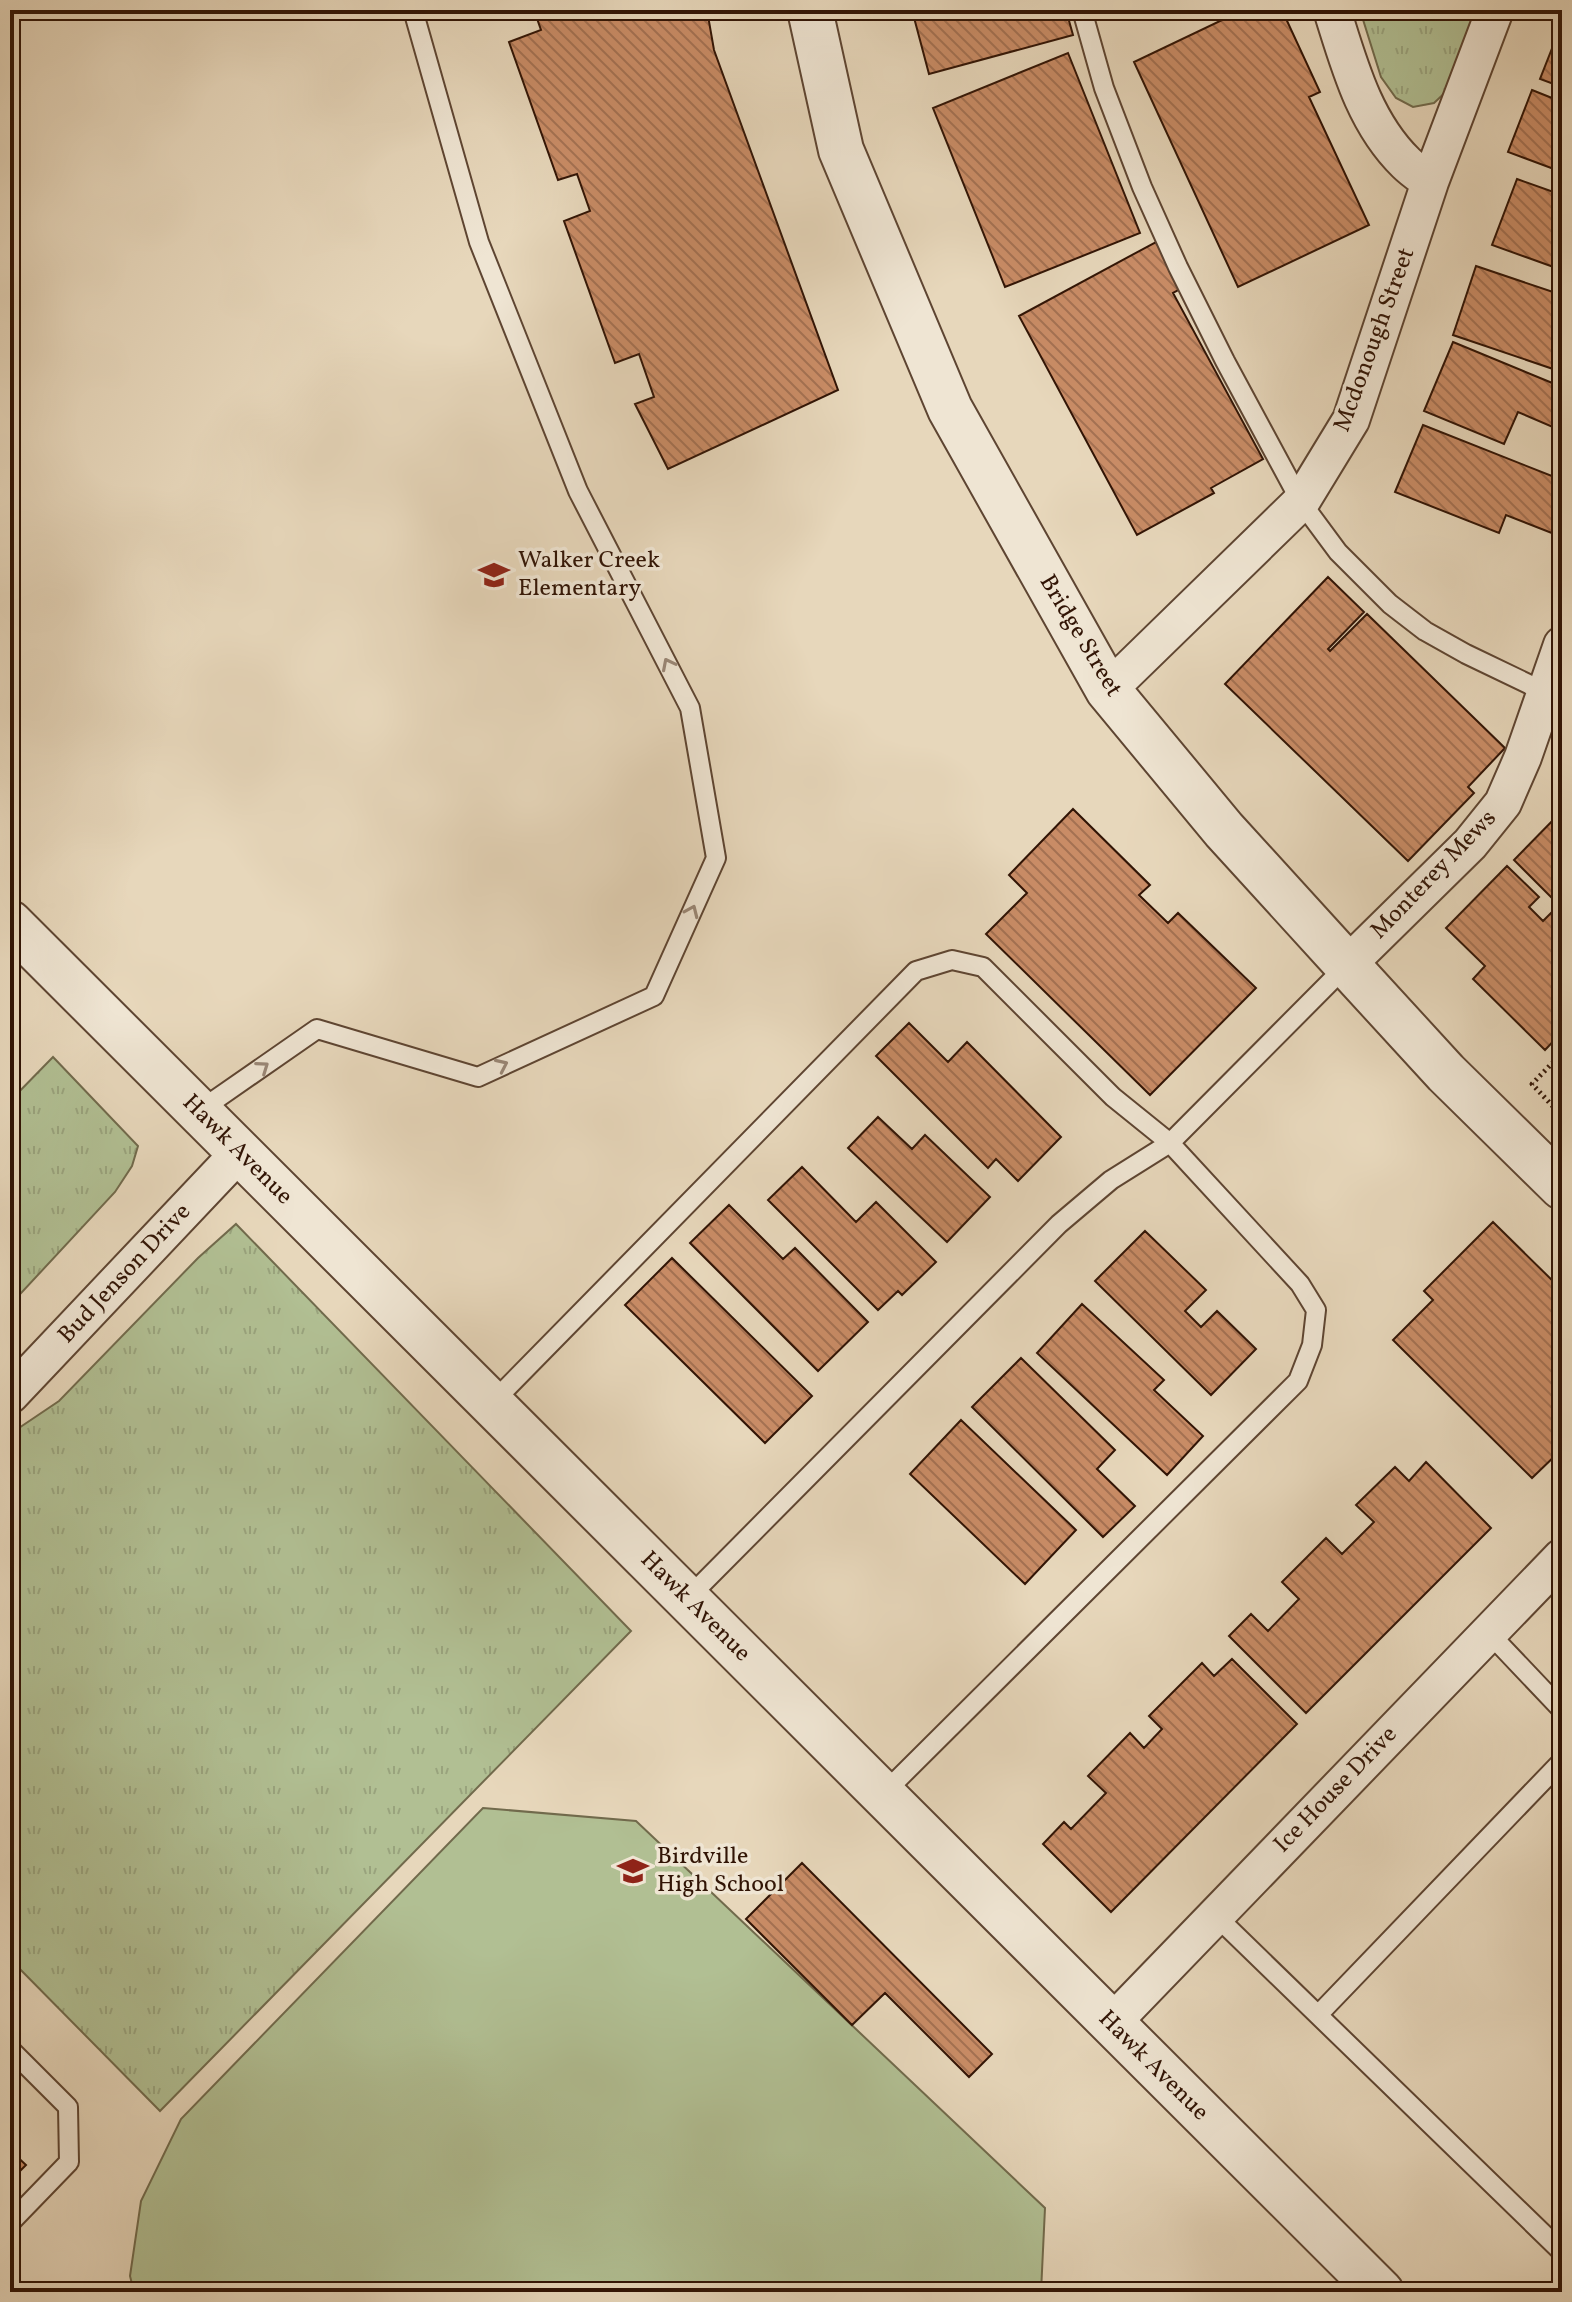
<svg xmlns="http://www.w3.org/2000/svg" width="1572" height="2302" viewBox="0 0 1572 2302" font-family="Vollkorn,serif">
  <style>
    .grass { fill: url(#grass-tufts); stroke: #716a4c; stroke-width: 2 }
    .pitch { fill: #b1bf93; stroke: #716a4c; stroke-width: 2 }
    .building { fill: url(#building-back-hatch); stroke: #311405; stroke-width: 2 }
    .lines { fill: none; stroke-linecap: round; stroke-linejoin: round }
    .service-casing { stroke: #5e4532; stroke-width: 22 }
    .minor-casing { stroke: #5e4532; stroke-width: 40 }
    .tertiary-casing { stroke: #5e4532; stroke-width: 48 }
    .path { stroke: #311405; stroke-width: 5; stroke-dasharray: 2 4; stroke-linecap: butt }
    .service { stroke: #efe5d3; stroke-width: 18 }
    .minor { stroke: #efe5d3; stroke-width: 36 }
    .tertiary { stroke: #efe5d3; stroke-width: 44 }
    .oneway { stroke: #9a8776 }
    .labels { text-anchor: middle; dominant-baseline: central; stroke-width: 7; stroke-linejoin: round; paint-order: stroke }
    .street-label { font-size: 24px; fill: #311405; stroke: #efe5d3 }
    .poi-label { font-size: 24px; fill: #311405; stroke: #efe5d3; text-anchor: start }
  </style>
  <defs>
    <pattern id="grass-tufts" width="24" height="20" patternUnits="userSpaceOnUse" patternTransform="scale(2)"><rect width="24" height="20" fill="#b1bf93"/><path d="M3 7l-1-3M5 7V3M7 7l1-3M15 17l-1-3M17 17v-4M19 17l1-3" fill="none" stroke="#99a37d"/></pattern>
    <pattern id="building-back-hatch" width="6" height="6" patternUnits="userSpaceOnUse" patternTransform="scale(2)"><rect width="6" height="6" fill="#c98c66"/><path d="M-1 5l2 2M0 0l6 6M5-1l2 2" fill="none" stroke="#a47152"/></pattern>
  </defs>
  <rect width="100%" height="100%" fill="#e7d7bb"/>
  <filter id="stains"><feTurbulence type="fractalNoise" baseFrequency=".0025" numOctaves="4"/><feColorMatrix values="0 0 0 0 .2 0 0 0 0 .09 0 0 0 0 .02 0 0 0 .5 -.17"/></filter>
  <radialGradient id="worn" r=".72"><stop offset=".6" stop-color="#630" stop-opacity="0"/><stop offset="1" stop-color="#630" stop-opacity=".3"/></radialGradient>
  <path class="grass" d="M1360 10H1477L1451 87 1434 103 1413 107 1396 98 1381 77Z
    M53 1057 138 1146 132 1166 115 1192 10 1305V1101Z
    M236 1224 631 1631 160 2111 10 1959V1434L59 1401 198 1258Z"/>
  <path class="pitch" d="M483 1808 636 1821 1045 2208 1041 2292H134L130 2276 141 2201 181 2119Z"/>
  <path class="building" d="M534 10H707L714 50 838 390 668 469 635 404 654 397 639 354 615 363 564 221 590 211 577 174 558 180 509 42 541 30Z
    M912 10H1066L1073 35 929 74Z
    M1243 10H1282L1320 92 1309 97 1369 225 1238 287 1134 62Z
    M1562 23V87L1540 79Z
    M1068 53 1140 233 1005 287 933 108Z
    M1532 90 1562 102V172L1508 152Z
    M1517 179 1562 195V270L1492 245Z
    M1156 242 1182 288 1173 293 1263 459 1211 488 1214 493 1137 535 1019 316Z
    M1476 266 1562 295V372L1453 335Z
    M1453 342 1562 387V431L1518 412 1504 444 1424 411Z
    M1423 425 1562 480V537L1506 515 1499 533 1395 492Z
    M1328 577 1364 612 1328 649 1330 651 1367 614 1505 748 1468 787 1474 793 1408 861 1225 684Z
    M1073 809 1150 885 1139 895 1168 923 1178 913 1256 988 1150 1095 986 934 1027 893 1009 875Z
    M1562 811V1032L1545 1050 1473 979 1485 966 1446 928 1507 866 1539 897 1529 907 1543 921 1559 905 1514 860Z
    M909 1023 948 1062 967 1042 1061 1137 1018 1181 996 1159 988 1168 876 1056Z
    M878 1117 912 1149 925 1135 990 1197 947 1242 848 1148Z
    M802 1167 856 1222 876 1202 936 1262 902 1295 898 1291 878 1310 768 1200Z
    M729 1205 783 1259 795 1248 868 1322 818 1371 690 1243Z
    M1493 1222 1562 1290V1449L1532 1478 1393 1340 1433 1300 1424 1291Z
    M1145 1231 1206 1290 1185 1311 1201 1327 1217 1311 1256 1349 1211 1395 1095 1281Z
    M672 1258 812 1396 765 1443 625 1305Z
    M1082 1304 1164 1380 1154 1390 1203 1436 1167 1475 1037 1353Z
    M1021 1358 1115 1450 1097 1469 1135 1506 1103 1537 972 1407Z
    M961 1420 1076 1530 1025 1584 910 1474Z
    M1426 1462 1491 1528 1306 1713 1229 1636 1251 1614 1268 1631 1299 1599 1282 1582 1326 1538 1342 1554 1374 1522 1356 1505 1395 1467 1409 1481Z
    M1232 1659 1297 1724 1111 1912 1043 1844 1064 1822 1071 1829 1106 1793 1088 1776 1130 1733 1144 1748 1162 1729 1149 1716 1202 1663 1214 1676Z
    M802 1863 992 2054 969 2077 885 1993 852 2025 746 1919Z
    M10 2150 26 2165 10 2181Z"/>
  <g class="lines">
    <defs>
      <path id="service" d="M1082 10 1104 88 1142 187 1178 267 1225 361 1301 502 1338 552 1390 604 1425 631 1466 654 1545 692
        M199 1111 317 1029 478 1077 654 996 716 858 690 708 578 491 479 242 413 10
        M491 1404 916 971 952 960 983 967 1113 1097 1170 1143 1300 1284 1316 1310 1312 1345 1298 1381 883 1794
        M687 1599 1059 1224 1111 1180 1170 1143 1347 965
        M1488 1632 1562 1710
        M1216 1916 1562 2252
        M1318 2015 1562 1761
        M10 2049 68 2107 69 2162 10 2223"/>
      <path id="minor" d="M1332 10C1349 64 1364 122 1406 163 1413 170 1422 176 1430 182
        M1108 690 1301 502 1351 420 1430 182 1495 10
        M1347 965 1470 844 1503 803 1523 757 1562 645
        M10 1395 239 1153
        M1111 2024 1562 1557"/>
      <path id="tertiary" d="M810 10 841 150 950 409 1108 690 1224 830 1347 965 1446 1073 1562 1187
        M10 923 1381 2292"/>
    </defs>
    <use href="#service" class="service-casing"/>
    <use href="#minor" class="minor-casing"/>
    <use href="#tertiary" class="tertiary-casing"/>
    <path class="path" d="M1562 1053 1532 1084 1562 1116"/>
    <use href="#service" class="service"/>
    <use href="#minor" class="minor"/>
    <use href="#tertiary" class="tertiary"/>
  </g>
  <defs><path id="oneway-chevron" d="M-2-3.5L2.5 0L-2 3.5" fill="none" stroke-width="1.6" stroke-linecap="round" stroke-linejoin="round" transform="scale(2)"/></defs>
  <g class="oneway">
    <use href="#oneway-chevron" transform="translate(668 664) rotate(-117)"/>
    <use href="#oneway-chevron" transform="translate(692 911) rotate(-66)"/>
    <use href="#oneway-chevron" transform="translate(502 1065) rotate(-25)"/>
    <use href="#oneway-chevron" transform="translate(263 1067) rotate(-35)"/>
  </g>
  <defs>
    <symbol id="school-bare" viewBox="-9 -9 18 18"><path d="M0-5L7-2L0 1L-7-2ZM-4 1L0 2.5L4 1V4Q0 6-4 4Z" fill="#8f2418" stroke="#efe5d3" stroke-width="2.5" paint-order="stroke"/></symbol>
  </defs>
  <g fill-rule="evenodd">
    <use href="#school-bare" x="472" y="553" width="44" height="44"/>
    <use href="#school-bare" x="611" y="1849" width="44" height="44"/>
  </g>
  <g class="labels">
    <g class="street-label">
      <text transform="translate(1375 340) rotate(-70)">Mcdonough Street</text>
      <text transform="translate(1080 636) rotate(59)">Bridge Street</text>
      <text transform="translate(1434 875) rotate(-46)">Monterey Mews</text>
      <text transform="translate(237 1150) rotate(45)">Hawk Avenue</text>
      <text transform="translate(125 1274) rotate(-47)">Bud Jenson Drive</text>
      <text transform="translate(695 1607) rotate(45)">Hawk Avenue</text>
      <text transform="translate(1336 1790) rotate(-46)">Ice House Drive</text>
      <text transform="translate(1153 2066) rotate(45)">Hawk Avenue</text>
    </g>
    <g class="poi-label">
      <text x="518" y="561">Walker Creek<tspan x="518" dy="28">Elementary</tspan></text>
      <text x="657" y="1857">Birdville<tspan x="657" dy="28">High School</tspan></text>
    </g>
  </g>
  <rect width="1572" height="2302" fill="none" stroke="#e7d7bb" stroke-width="40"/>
  <rect x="12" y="12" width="1548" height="2278" fill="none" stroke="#311405" stroke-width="4"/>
  <rect x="20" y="20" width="1532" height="2262" fill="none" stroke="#311405" stroke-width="2"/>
  <rect width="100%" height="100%" filter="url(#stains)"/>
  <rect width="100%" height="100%" fill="url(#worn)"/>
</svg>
